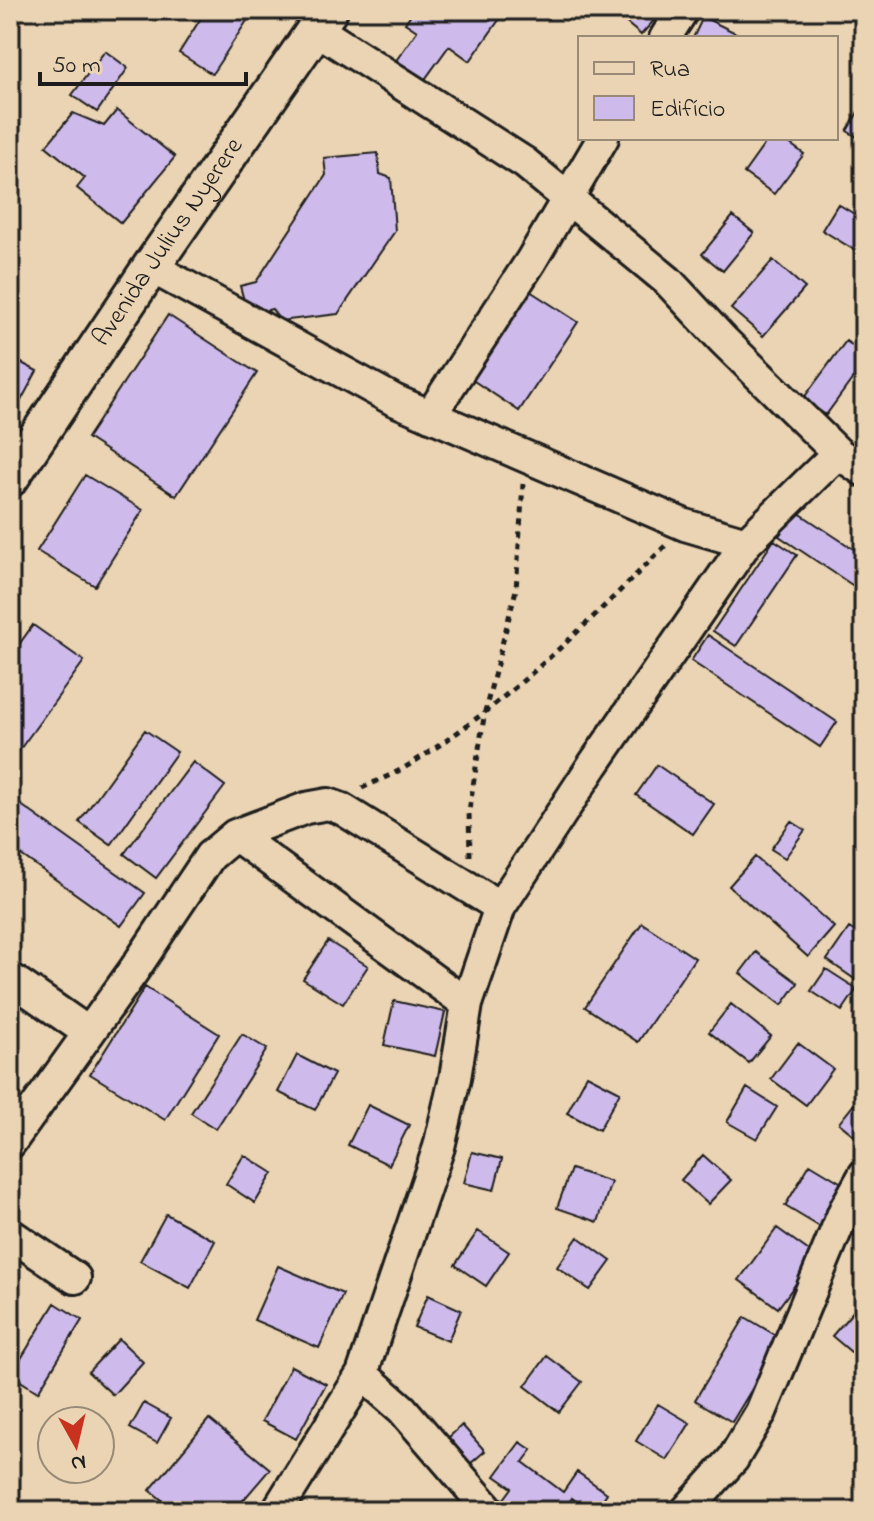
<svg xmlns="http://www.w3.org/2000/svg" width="874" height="1521" viewBox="0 0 874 1521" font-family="'Indie Flower',sans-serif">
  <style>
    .building { fill: #cfbbeb; stroke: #1c1c1c; stroke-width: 2 }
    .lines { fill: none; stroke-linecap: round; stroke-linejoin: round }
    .minor-casing { stroke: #1c1c1c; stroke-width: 36 }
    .tertiary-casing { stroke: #1c1c1c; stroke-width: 42 }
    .path { stroke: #1c1c1c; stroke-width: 5; stroke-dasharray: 6 6; stroke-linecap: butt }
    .minor { stroke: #ead4b3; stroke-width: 30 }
    .tertiary { stroke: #ead4b3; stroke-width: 36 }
    .labels { text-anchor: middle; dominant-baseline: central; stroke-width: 8; stroke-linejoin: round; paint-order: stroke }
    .street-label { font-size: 26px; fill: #1c1c1c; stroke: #ead4b3 }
  </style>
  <rect width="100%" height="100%" fill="#ead4b3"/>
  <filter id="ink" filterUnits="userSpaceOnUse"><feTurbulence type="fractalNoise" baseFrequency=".0125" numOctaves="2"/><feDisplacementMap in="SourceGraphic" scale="16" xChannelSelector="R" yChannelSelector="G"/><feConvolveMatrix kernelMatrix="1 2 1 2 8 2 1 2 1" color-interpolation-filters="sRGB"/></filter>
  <g filter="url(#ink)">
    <path class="building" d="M206 10H254L212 74 179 53Z
      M414 10H506L470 61 449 46 423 82 395 62 417 31 405 23Z
      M622 10H663L641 35 617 15Z
      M703 17 740 35 739 38H693Z
      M105 51 128 68 97 112 72 95Z
      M117 110 175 157 121 223 77 188 85 178 46 146 73 113 104 126Z
      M858 112 864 115V141L847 131Z
      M769 138H782L804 154 774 194 744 173Z
      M378 153 380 174 391 178 395 231 338 314 280 321 272 309 248 315 240 286 256 282 326 175 324 158Z
      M838 204 864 220V238L856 251 822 230Z
      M733 216 754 233 723 271 702 254Z
      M773 260 805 288 763 336 731 309Z
      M530 291 578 322 519 411 471 379Z
      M168 315 257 373 176 496 87 438Z
      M846 341 864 354V363L826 415 803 399Z
      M10 357 37 371 10 421Z
      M85 475 143 510 95 586 37 551Z
      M796 511 864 556V593L779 536Z
      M774 540 797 555 736 646 713 631Z
      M33 625 84 661 10 763V657Z
      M708 635 837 722 820 747 691 661Z
      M145 730 177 752 111 845 79 822Z
      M193 762 225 786 156 878 124 854Z
      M657 765 714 804 693 834 636 795Z
      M10 797 145 893 121 926 10 847Z
      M791 821 805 830 785 858 771 849Z
      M755 857 834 927 808 957 729 886Z
      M642 923 695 958 638 1042 585 1007Z
      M849 928 864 937V968L856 980 827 960Z
      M328 941 368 966 343 1004 303 979Z
      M756 952 798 983 782 1005 740 973Z
      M826 969 857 989 842 1011 811 991Z
      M145 987 219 1034 165 1120 90 1074Z
      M394 1001 445 1012 435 1056 384 1045Z
      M731 1004 771 1036 749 1063 709 1032Z
      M242 1034 267 1049 216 1129 191 1113Z
      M798 1043 833 1069 806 1105 771 1079Z
      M297 1055 334 1074 315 1110 278 1092Z
      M587 1075 620 1092 599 1130 567 1113Z
      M747 1088 777 1107 757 1139 727 1122Z
      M855 1103 864 1110V1137L861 1141 839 1123Z
      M368 1105 409 1125 389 1165 348 1145Z
      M472 1152 502 1159 494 1190 464 1183Z
      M244 1155 273 1173 255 1203 226 1184Z
      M703 1155 731 1180 708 1204 681 1180Z
      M810 1164 845 1185 820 1227 785 1206Z
      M571 1169 611 1182 598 1222 557 1208Z
      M864 1201V1242L846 1231Z
      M166 1214 215 1241 190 1288 140 1261Z
      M777 1228 816 1256 778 1308 739 1280Z
      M478 1231 509 1252 486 1286 455 1265Z
      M578 1237 611 1261 590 1290 557 1267Z
      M278 1266 343 1294 319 1348 254 1320Z
      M428 1295 461 1310 448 1341 414 1327Z
      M862 1301 864 1303V1363L832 1336Z
      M55 1303 82 1320 38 1392 11 1375Z
      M745 1317 782 1339 732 1422 695 1400Z
      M119 1339 143 1362 113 1395 88 1372Z
      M547 1356 582 1382 559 1412 525 1386Z
      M291 1366 326 1384 296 1439 262 1421Z
      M144 1403 171 1418 157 1443 130 1428Z
      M658 1404 690 1423 667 1460 636 1441Z
      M209 1419 270 1469 234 1511H175L150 1490Z
      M462 1425 485 1451 470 1464 447 1439Z
      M520 1442 532 1450 523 1462 563 1492 577 1472 607 1493 595 1511H589L572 1498 563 1511H495L512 1488 495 1476Z"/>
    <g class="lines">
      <defs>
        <path id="minor" d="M316 29 525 163 668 281 723 340 838 453
          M665 38 683 10
          M151 267 394 400 685 525 746 543 838 453 864 471
          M430 416 531 261 603 138
          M235 835 467 1004
          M10 978 89 1033
          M10 1143 134 970 210 856 235 835 306 808 328 804 342 809 500 907
          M10 1234 75 1278
          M362 1374 402 1409 490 1511
          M277 1511 362 1374 439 1147 455 1078 467 1004 500 907 593 765 746 543
          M686 1511 733 1459 761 1412 845 1209 864 1175"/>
        <g id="tertiary">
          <path id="s1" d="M10 478 151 267 329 10"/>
        </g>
      </defs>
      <use href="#minor" class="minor-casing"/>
      <use href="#tertiary" class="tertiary-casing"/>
      <path class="path" d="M362 788C379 780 397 773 412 763 507 704 587 624 665 546
        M470 856 469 811 485 711 516 590 523 484"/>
      <use href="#minor" class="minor"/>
      <use href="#tertiary" class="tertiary"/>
    </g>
  </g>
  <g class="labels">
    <g class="street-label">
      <text stroke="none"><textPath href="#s1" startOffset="284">Avenida Julius Nyerere</textPath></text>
    </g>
  </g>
  <rect width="874" height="1521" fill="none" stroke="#ead4b3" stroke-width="40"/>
  <rect x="20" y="20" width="834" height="1481" fill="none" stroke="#1c1c1c" stroke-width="3" filter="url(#ink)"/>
  <rect x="578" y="36" width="260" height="104" fill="#ead4b3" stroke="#988a77" stroke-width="2"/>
  <rect x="594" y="62" width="40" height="12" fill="#ead4b3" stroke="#988a77" stroke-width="2"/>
  <text x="650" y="76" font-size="24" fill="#1c1c1c">Rua</text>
  <rect x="594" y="96" width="40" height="24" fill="#cfbbeb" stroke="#988a77" stroke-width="2"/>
  <text x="650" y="116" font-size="24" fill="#1c1c1c">Edifício</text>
  <g transform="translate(76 1445) rotate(172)"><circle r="38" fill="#ead4b3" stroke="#988a77" stroke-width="2"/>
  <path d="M0-6L14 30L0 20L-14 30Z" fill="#c8321e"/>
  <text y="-12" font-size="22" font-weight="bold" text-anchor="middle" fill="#1c1c1c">N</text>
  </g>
  <path d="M40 72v12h206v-12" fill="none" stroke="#1c1c1c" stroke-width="4"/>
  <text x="52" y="72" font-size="24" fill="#1c1c1c" stroke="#ead4b3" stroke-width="6" paint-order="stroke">50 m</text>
</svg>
